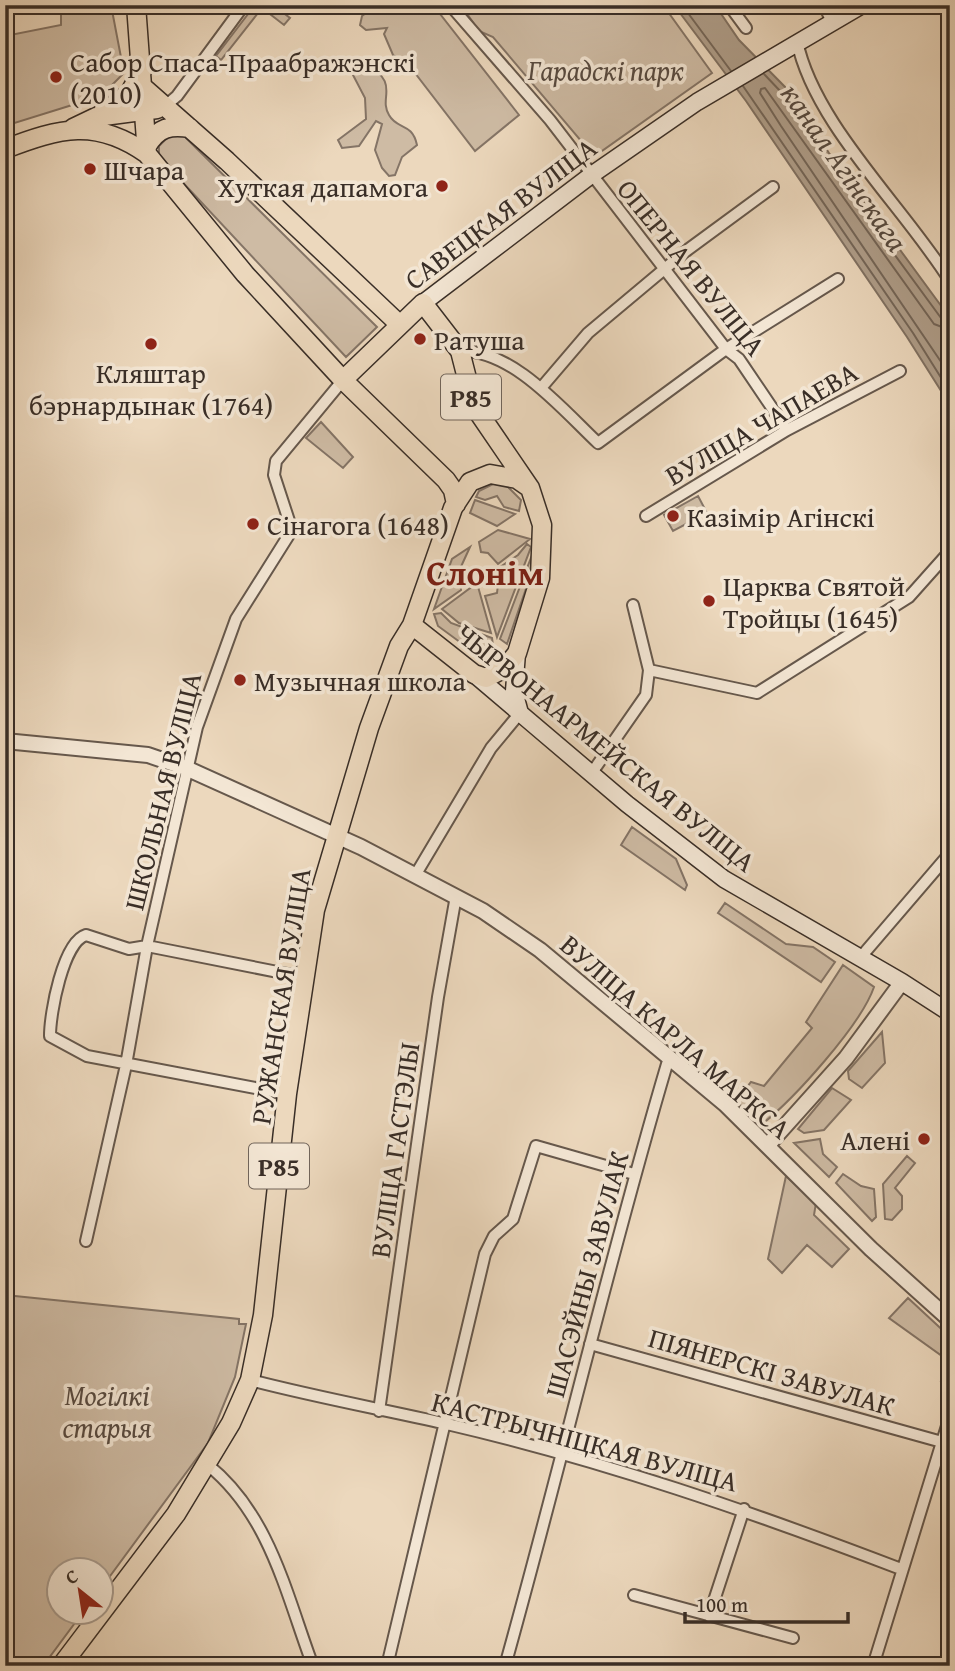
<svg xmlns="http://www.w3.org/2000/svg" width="955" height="1671" viewBox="0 0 955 1671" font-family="'Gentium Book Plus',serif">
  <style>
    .green { fill: #cebba4; stroke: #847466; stroke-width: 2 }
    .water { fill: #af9e8a; stroke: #807162; stroke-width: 2 }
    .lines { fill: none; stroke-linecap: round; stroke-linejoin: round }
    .shore { stroke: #746658; stroke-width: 2 }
    .minor-casing { stroke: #66584c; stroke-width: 14 }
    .tertiary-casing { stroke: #66584c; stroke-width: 18 }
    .secondary-casing { stroke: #392e27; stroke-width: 19 }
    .primary-casing { stroke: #392e27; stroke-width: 21 }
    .minor { stroke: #f3e6d4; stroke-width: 10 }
    .tertiary { stroke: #f3e6d4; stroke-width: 14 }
    .secondary { stroke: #f3e6d4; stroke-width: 16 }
    .primary { stroke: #ecd8bd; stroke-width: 18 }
    .poi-dot { fill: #8f2418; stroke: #f3e6d4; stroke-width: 2.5 }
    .labels { text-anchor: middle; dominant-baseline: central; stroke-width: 7; stroke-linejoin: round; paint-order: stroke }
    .shield { fill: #f3e6d4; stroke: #71655b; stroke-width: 2 }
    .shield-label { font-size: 26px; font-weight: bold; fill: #392e27 }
    .poi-label { font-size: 28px; fill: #392e27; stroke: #f3e6d4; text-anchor: start }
    .park-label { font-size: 28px; font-style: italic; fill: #574a40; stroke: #f3e6d4 }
    .street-label { font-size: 28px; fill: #392e27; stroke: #f3e6d4 }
    .water-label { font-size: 30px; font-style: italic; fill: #564a40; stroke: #f3e6d4 }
    .district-label { font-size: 35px; font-weight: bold; fill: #7a1f14; stroke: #f3e6d4 }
  </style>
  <rect width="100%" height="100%" fill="#ecd8bd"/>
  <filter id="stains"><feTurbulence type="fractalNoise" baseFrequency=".00286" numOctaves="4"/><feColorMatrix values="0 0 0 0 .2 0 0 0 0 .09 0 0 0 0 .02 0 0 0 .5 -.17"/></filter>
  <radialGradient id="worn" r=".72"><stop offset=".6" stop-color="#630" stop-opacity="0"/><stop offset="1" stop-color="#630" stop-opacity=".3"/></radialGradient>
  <path class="green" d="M61 5H111L124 73 101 96 5 126V36L61 25Z
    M255 5H273L290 18 284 25 262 8 221 60 216 56Z
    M377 5H433L519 115 475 151 408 64 393 55 384 34 387 28 366 30 360 25 362 16Z
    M461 5H663L712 73 599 153 587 148 493 37 479 31Z
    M366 64C401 84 378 97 389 115 397 130 412 122 417 145L402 157 395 175 389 176 382 168 375 150 382 124 376 121 359 146 342 148 338 140 366 119 365 98 353 75 358 66Z
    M181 133 377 327 346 357 159 157V146L170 135Z
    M321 422 353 457 343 468 306 438Z
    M495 483 507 486 521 500 519 511 504 507 497 496 485 500 476 497 479 491Z
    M698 496 707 513 673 531 664 515Z
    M475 500 515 514 497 526 470 513Z
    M498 530 530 539 498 564 488 553 481 552 479 542Z
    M527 544 531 547 497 637 485 596 497 593 500 567 518 555Z
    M470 547 459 571 461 590 434 609 452 559Z
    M532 555 530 577 507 644 500 639Z
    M477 583 491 633 459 623 442 609Z
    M441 613 451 623 492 638 495 661 487 662 438 626 434 614Z
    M632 827 676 859 687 885 685 890 621 845Z
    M725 903 786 944 813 947 835 962 821 982 718 913Z
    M843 965 874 987C861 1025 794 1099 761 1125L736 1101 751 1082 764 1086 812 1028 806 1022Z
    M882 1032 885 1063 862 1088 849 1079 848 1071Z
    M832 1088 851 1100 824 1130 804 1133 798 1129Z
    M820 1139 823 1154 837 1167 829 1177 794 1143Z
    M907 1156 915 1163 895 1188 902 1196V1209L892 1220 885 1219 883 1184Z
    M843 1174 861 1186 874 1189 876 1217 872 1221 836 1183Z
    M786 1176 816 1203 814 1215 849 1249 832 1267 807 1245 782 1273 768 1259Z
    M5 1295 239 1319V1324H246L235 1377 208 1443 102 1587V1570H60V1612H83L43 1666H5Z
    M908 1298 950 1337V1381H941L946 1359 889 1318Z"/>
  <path class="water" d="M674 5H715L739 40 787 89 829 153 950 318V405L907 337 746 101Z"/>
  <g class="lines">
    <path class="shore" d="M682 5 731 71
      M764 74 782 93 823 157 941 318 950 321
      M743 86 913 333 950 392
      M950 330 934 324 765 88 761 89 760 93 781 126 950 375"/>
    <defs>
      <path id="minor" d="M450 5 550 120 726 349 739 359 787 430
        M729 5 746 28
        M824 5 832 22
        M797 41C814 124 904 207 950 281
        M164 107 177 96 244 5
        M460 351C512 349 562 409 598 443L726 349 838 279
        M541 388 588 333 686 251 773 187
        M646 516 787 430 900 371
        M649 670 757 693 909 597 950 551
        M591 774 646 695 649 670 633 605
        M416 874 491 748 520 713
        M860 958 950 853
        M287 1094 87 1056 50 1036C50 1013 63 942 86 935L129 949 147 946 303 977
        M86 1241 126 1065 147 946 197 727 236 619 292 530 274 475 276 461 343 380
        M590 1344 942 1442
        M250 1380C315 1397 381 1409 447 1424 602 1460 752 1512 901 1569
        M379 1411 438 997 456 896
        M208 1465C270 1515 286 1594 313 1666
        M634 1595 793 1638
        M709 1616 744 1509
        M387 1666 485 1254 494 1236 513 1219 536 1146 634 1174
        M505 1666C561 1466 608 1263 667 1064L673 1059
        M873 1666 950 1416"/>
      <path id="tertiary" d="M5 741 148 755 186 768 361 847 483 911 540 950 725 1104 871 1249 950 1320
        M768 1145 846 1058 902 982"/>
      <path id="secondary" d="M423 303 590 176 697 102 862 5
        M517 653 514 691 520 713
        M474 674 627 804 724 879 902 982 950 1013"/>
      <path id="primary" d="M136 5 147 154
        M144 88 227 161 399 324
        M101 114 129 94 143 69
        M73 128 96 117 157 109
        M147 146C158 127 171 125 190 128
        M5 149C60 128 96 118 147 154L245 274 343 380 446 480 453 490 456 504
        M343 380 423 303 460 351 474 406 530 488 542 525 540 578 517 653 505 668 486 678 474 674 412 625
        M61 1666 176 1514 231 1423 250 1380 263 1315 287 1094 315 910 369 728 399 646 412 625 453 508 470 482 490 474 517 479 530 488"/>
    </defs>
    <use href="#minor" class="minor-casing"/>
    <use href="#tertiary" class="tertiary-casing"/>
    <use href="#secondary" class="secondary-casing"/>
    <use href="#primary" class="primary-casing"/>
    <use href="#minor" class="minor"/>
    <use href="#tertiary" class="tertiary"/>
    <use href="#secondary" class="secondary"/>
    <use href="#primary" class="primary"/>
  </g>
  <g class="poi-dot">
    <circle cx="56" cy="77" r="7"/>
    <circle cx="90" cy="169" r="7"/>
    <circle cx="442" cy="186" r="7"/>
    <circle cx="420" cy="339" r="7"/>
    <circle cx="151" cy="344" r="7"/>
    <circle cx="673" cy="516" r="7"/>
    <circle cx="253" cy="524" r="7"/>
    <circle cx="709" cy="601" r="7"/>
    <circle cx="240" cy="680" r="7"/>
    <circle cx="924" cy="1139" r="7"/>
  </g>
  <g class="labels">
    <g class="shield">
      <rect x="441" y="374.5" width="60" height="45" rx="5"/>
      <rect x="249" y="1143.5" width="60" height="45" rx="5"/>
    </g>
    <g class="shield-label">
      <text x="471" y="397">Р85</text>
      <text x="279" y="1166">Р85</text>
    </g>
    <g class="poi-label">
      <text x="70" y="61">Сабор Спаса-Праабражэнскі<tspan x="70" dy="32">(2010)</tspan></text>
      <text x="104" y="169">Шчара</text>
      <text x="428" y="186" text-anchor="end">Хуткая дапамога</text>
      <text x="434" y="339">Ратуша</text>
      <text x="151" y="372" text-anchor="middle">Кляштар<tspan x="151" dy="32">бэрнардынак (1764)</tspan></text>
      <text x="687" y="516">Казімір Агінскі</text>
      <text x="267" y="524">Сінагога (1648)</text>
      <text x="723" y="585">Царква Святой<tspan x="723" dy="32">Тройцы (1645)</tspan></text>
      <text x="254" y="680">Музычная школа</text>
      <text x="910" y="1139" text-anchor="end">Алені</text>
    </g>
    <g class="park-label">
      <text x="606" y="69">Гарадскі парк</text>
      <text x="107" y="1394">Могілкі<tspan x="107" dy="32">старыя</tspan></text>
    </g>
    <g class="street-label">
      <text transform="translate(500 213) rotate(-37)">САВЕЦКАЯ ВУЛІЦА</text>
      <text transform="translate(692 267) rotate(51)">ОПЕРНАЯ ВУЛІЦА</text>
      <text transform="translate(761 423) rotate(-30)">ВУЛІЦА ЧАПАЕВА</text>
      <text transform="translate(606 747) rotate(39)">ЧЫРВОНААРМЕЙСКАЯ ВУЛІЦА</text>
      <text transform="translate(162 791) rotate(-76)">ШКОЛЬНАЯ ВУЛІЦА</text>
      <text transform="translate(280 996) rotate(-81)">РУЖАНСКАЯ ВУЛІЦА</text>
      <text transform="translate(676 1036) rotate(41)">ВУЛІЦА КАРЛА МАРКСА</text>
      <text transform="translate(394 1150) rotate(-82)">ВУЛІЦА ГАСТЭЛЫ</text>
      <text transform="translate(586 1274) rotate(-75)">ШАСЭЙНЫ ЗАВУЛАК</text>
      <text transform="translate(772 1371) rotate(16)">ПІЯНЕРСКІ ЗАВУЛАК</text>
      <text transform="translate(585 1441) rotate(15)">КАСТРЫЧНІЦКАЯ ВУЛІЦА</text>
    </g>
    <g class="water-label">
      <text transform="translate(845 167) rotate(55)">канал Агінскага</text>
    </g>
    <g class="district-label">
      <text x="485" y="572">Слонім</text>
    </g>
  </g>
  <rect width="955" height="1671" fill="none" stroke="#ecd8bd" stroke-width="28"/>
  <rect x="7" y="7" width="941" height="1657" fill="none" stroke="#392e27" stroke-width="3.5"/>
  <rect x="14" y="14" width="927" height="1643" fill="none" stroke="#392e27" stroke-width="2"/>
  <g transform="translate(80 1591) rotate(330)"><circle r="33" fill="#f3e6d4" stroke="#a99c8f" stroke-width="2"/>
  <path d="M0-5L12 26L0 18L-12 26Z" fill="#8f2418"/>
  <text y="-10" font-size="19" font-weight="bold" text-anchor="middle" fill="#392e27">С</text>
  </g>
  <path d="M685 1612v10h163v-10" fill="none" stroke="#392e27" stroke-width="3.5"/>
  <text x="696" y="1612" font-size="21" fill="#392e27" stroke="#f3e6d4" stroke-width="5" paint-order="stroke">100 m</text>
  <rect width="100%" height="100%" filter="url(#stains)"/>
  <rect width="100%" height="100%" fill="url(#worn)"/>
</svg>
